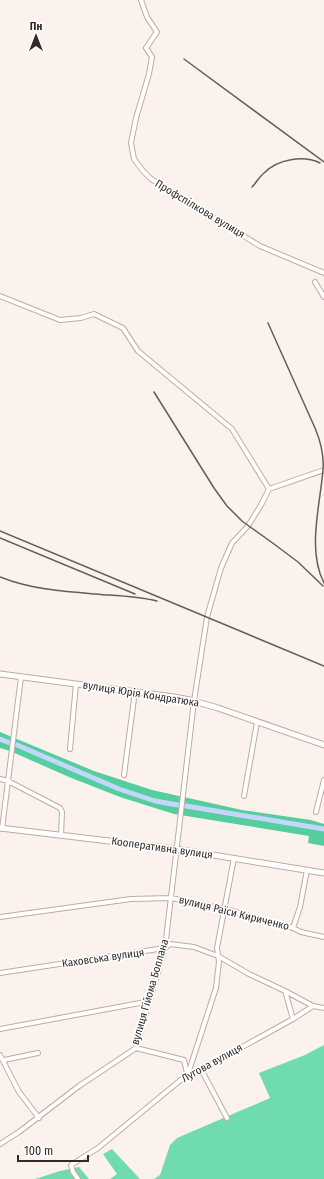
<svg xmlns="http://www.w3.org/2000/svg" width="324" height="1179" viewBox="0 0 324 1179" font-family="'Fira Sans Condensed',sans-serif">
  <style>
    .green { fill: #6fdbae }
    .forest { fill: #55cd9e }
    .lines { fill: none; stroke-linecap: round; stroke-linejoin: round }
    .canal { stroke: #c2d7f9; stroke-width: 5 }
    .minor-casing { stroke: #c1aa9f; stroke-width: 6 }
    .tertiary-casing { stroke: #c1aa9f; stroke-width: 7 }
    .minor { stroke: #fff; stroke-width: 4 }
    .tertiary { stroke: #fff; stroke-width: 5 }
    .rail { stroke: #665d58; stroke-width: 1.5 }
    .labels { text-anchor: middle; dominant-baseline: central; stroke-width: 3.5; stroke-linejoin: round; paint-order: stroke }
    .street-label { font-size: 11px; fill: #342b27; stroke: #fff }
  </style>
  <rect width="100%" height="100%" fill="#fcf2ed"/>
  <path class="green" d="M324 1045V1179H154L160 1175 170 1145 177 1138 270 1098 259 1073 305 1055Z
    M112 1149 140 1179H110L117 1174 103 1154Z
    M79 1167 89 1179H35L60 1171Z"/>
  <path class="forest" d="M0 732 94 771 152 790 242 810 311 820 324 824V846L308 843 309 836 174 814 120 797 69 777 10 751 0 748Z"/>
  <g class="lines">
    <path class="canal" d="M0 739 10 743
      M17 745 119 789 155 801 178 805
      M186 806 324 829"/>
    <defs>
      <path id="minor" d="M141 0 147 17 157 32 146 48 152 57 149 74 136 118 131 143 134 159 143 171 151 179 260 246 324 273
        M315 282 324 297
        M0 296 60 320 81 318 94 314 123 328 138 351 232 429 269 489
        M70 749 76 684
        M124 775 135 691
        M0 779 8 781 60 808 62 812 61 835
        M244 796 257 722
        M316 812 324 780
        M2 829 21 677
        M0 917 131 899 171 898 225 909 293 928 301 932 324 937
        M293 928 300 907 307 870
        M0 973 165 948 170 944 194 947 218 956 249 974 285 991 293 1019
        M285 991 313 1006
        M0 1029 140 1003 148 1005
        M136 1048 184 1060 187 1073
        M0 1055 19 1092 39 1118
        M4 1060 38 1053
        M197 1073H203L227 1118
        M188 1074 216 988 219 962 217 948 234 858
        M0 1144 19 1132 79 1086 136 1048 165 948 194 701 207 617 221 568 232 543 248 526 261 505 269 489 324 470
        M78 1179 73 1172 71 1165 98 1148 188 1074 195 1073 293 1019 313 1006 324 1008"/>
      <path id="tertiary" d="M0 674 174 697 190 700 218 708 324 745
        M0 828 176 849 324 873"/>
    </defs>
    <use href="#minor" class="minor-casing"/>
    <use href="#tertiary" class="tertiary-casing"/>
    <use href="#minor" class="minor"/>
    <use href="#tertiary" class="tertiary"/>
    <path class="rail" d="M184 59 324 162
      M252 187C256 183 259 177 264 173 278 159 303 155 320 163
      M268 323 315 428C321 442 324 455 323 470 320 506 307 550 324 583
      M154 392 214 488 227 506 242 521 274 544 298 562 323 586
      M0 531 324 666
      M0 538 135 594
      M0 577C35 591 72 592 109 595 125 596 141 597 157 601"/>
  </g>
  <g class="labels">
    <g class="street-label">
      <text transform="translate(200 209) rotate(31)">Профспілкова вулиця</text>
      <text transform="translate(141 694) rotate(9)">вулиця Юрія Кондратюка</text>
      <text transform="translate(162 848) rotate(8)">Кооперативна вулиця</text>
      <text transform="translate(234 913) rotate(14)">вулиця Раїси Кириченко</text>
      <text transform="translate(103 958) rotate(-8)">Каховська вулиця</text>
      <text transform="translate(150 992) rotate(-74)">вулиця Гійома Боплана</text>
      <text transform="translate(212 1063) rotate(-29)">Лугова вулиця</text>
    </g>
  </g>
  <g transform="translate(36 36)" stroke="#ffffff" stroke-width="3" paint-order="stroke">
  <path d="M0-3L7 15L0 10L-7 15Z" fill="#342b27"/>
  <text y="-6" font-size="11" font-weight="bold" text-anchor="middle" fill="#342b27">Пн</text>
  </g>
  <path d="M18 1155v6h70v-6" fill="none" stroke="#342b27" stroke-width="2"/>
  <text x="24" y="1155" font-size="12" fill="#342b27" stroke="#ffffff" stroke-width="3" paint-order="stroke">100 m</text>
</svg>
